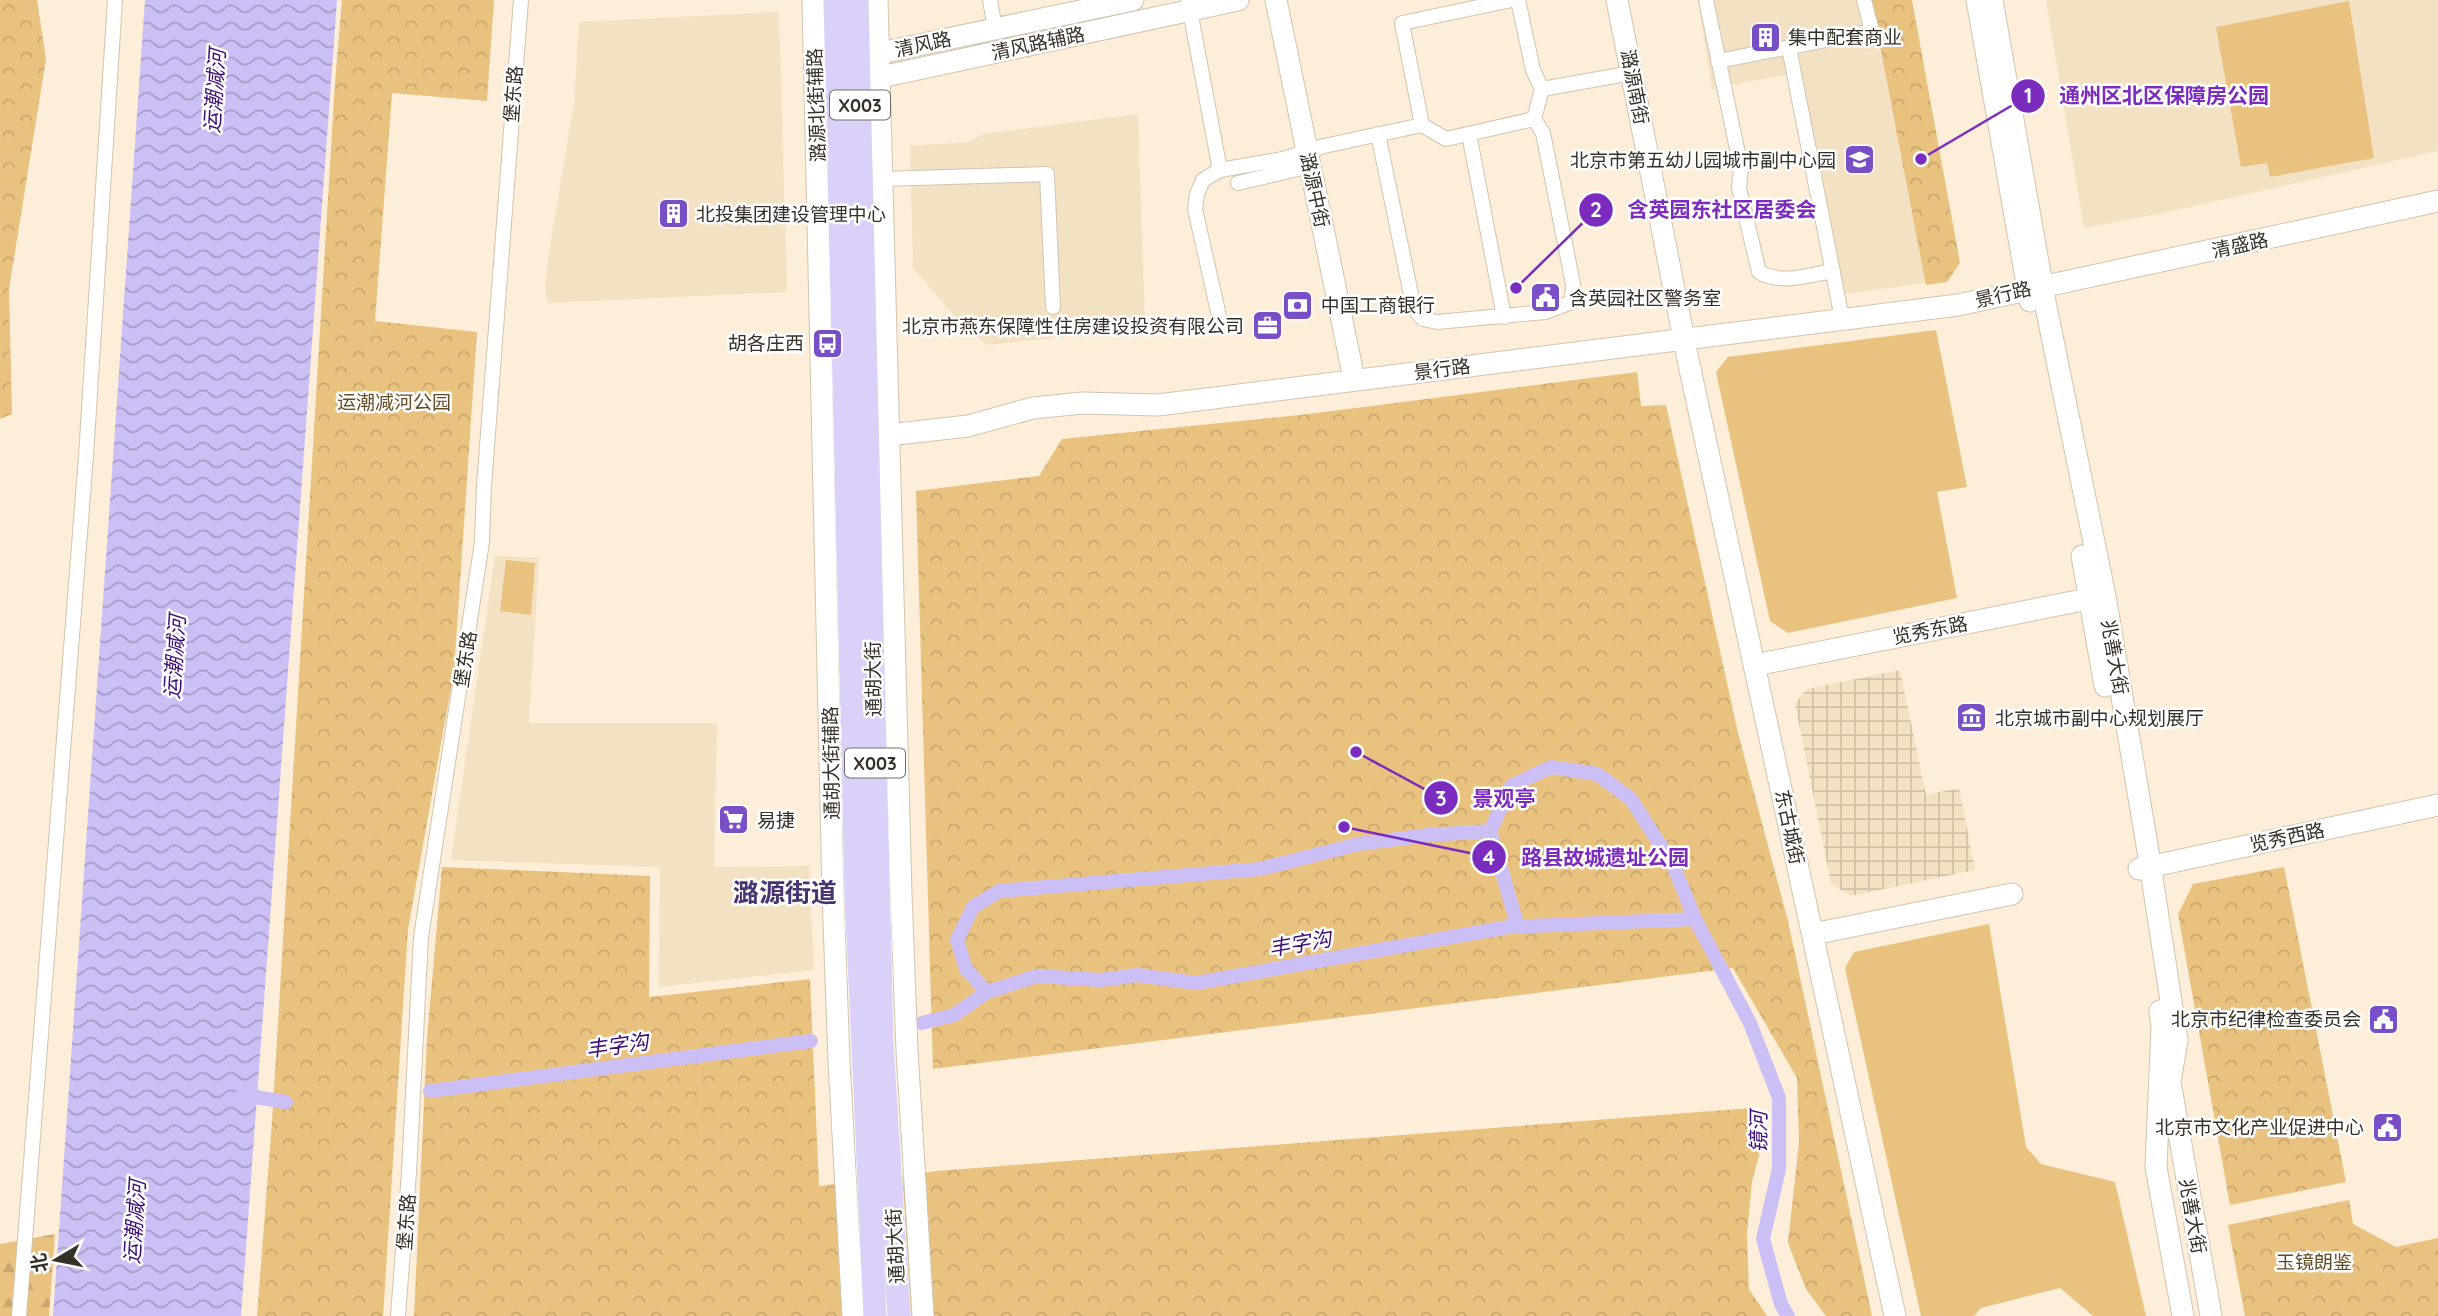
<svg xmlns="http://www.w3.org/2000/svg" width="2438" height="1316" viewBox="0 0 2438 1316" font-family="Quicksand,'Noto Sans SC',sans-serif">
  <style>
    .built { fill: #f3e1c4 }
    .industrial { fill: url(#industrial-grid) }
    .grass { fill: #eac280 }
    .forest { fill: url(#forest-firs) }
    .park { fill: url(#park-crowns) }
    .water { fill: url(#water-waves) }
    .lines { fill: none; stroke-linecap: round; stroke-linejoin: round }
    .canal { stroke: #ccbff5; stroke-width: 14 }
    .street-casing { stroke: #d2c4af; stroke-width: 16 }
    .secondary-casing { stroke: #d2c4af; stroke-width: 23 }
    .primary-casing { stroke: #fff; stroke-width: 24 }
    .street { stroke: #fff; stroke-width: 14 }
    .secondary { stroke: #fff; stroke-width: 21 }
    .primary { stroke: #dad0f8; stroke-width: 23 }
    .labels { text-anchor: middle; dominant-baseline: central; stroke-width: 5; stroke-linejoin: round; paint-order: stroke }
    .shield { fill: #fff; stroke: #726f68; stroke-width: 2 }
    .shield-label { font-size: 18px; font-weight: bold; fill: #363128 }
    .poi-label { font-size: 19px; fill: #363128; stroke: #fff; text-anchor: start }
    .street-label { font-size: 19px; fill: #363128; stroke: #fff }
    .park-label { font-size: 19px; fill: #634d26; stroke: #fff }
    .water-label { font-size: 21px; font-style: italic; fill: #3c0e76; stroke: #fff }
    .district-label { font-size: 26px; font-weight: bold; fill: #473470; stroke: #fff }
    .leader { fill: none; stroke: #7b2cbf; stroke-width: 2.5 }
    .callout-dot { fill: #7b2cbf; stroke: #fff; stroke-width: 2.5 }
    .mark-label { font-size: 21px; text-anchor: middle; font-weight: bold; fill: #fff }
    .callout-label { font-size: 21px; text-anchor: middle; font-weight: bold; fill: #7b2cbf; stroke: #fff; stroke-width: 5; stroke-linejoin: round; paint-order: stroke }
  </style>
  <defs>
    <pattern id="industrial-grid" width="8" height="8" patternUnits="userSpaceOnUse" patternTransform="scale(1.75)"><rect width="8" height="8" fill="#f3e1c4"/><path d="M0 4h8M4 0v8" fill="none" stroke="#d1c2a8"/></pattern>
    <pattern id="forest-firs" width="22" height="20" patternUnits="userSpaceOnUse" patternTransform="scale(1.75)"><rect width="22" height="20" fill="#eac280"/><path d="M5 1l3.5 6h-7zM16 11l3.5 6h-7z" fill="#c9a76f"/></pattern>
    <pattern id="park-crowns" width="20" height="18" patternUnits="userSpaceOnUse" patternTransform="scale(1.75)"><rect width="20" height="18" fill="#eac280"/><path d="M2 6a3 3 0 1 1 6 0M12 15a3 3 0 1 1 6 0" fill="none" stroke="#c9a76f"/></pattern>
    <pattern id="water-waves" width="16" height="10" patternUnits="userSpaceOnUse" patternTransform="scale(1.75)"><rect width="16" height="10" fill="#ccbff5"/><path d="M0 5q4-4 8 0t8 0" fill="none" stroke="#a69cc6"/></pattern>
  </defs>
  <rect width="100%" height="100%" fill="#fceed8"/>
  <path class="built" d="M1698 0H1870L1926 283 1844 294 1789 74 1712 89Z
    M2046 0H2438V151L2168 212 2084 228Z
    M779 12 787 292 548 303 545 289 548 259 574 103 579 22Z
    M1138 114 1145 325 1105 333 987 345 962 325 913 268 910 146 969 142 983 134Z
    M495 556 539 558 529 723H717L714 867 809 866 814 970 659 987 660 867 451 860Z"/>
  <path class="industrial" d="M1900 670 1926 795 1959 788 1975 870 1850 896 1831 883 1795 704 1807 689Z"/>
  <path class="grass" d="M2349 1 2374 158 2270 177 2267 163 2241 167 2216 27Z
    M1936 330 1967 487 1937 492 1957 598 1788 633 1770 621 1716 372 1728 357Z
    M506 560 535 563 531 615 500 611Z
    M1989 924 2026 1147 2041 1164 2115 1182 2146 1316H2093L2060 1288 1981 1308 1974 1316H1921L1845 968 1854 952Z"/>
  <path class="forest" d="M55 1234 49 1316H0V1244Z"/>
  <path class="park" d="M0 0H37L46 59 9 289 12 414 0 419Z
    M342 0H494L487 101 392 93 375 321 477 332 454 671 408 929 383 1316H257L272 1122 335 83Z
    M1871 0H1912L1960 263 1947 282 1926 285Z
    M1637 372 1641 406 1666 405 1738 733 1788 921 1872 1316H1826L1806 1289 1788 1243 1799 1142 1797 1078 1733 968 933 1069 916 491 1039 476 1062 439 1309 414Z
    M442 867 650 876 649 997 810 979 819 1186 937 1171 1752 1108 1762 1145 1752 1181 1747 1234 1749 1289 1767 1316H414L427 1039Z
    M2284 867 2346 1182 2230 1205 2178 914 2193 884Z
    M2349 1200 2353 1224 2396 1247 2438 1238V1316H2245L2228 1225Z"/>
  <path class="water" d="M145 0H337L241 1316H53Z"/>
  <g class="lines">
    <path class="canal" d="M1490 831 1511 786 1551 767 1597 774 1631 799 1673 865 1695 919 1750 1023 1779 1098V1169L1763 1239 1781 1304 1788 1316
      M987 992 966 969 957 940 973 907 999 891 1260 869 1358 844 1429 835 1490 831 1518 927
      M922 1023 954 1015 987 992 1037 976 1101 980 1137 975 1196 983 1508 927 1695 919
      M430 1091 811 1041
      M238 1099 256 1097 286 1102"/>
    <defs>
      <path id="street" d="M990 0 995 29
        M1188 0 1220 170
        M1518 0 1533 70 1542 89
        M1706 0 1741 168 1739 188 1759 272C1783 285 1808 275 1833 271
        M1789 48 1842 319
        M1718 61 1872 31 1864 0
        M1422 125 1402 23 1512 0
        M1378 134 1414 309 1423 319 1437 322 1545 312 1572 302 1573 284 1543 133 1534 119
        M1469 134 1504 317
        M881 179 1047 174 1053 307
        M1238 183 1310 166
        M1219 316 1195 209 1197 194 1203 180 1220 170 1283 159 1324 146 1422 125 1446 139 1534 119 1542 89 1632 73
        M19 1316 86 456 115 0
        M398 1316 409 1172 421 937 482 542 484 486 521 0"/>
      <path id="secondary" d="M813 0 833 894 839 1061 853 1316
        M877 0 901 894 907 1050 923 1316
        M1276 0 1354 379
        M1617 0 1687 355 1895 1316
        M1977 0 2030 301
        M1992 0 2045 302 2105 596 2148 851 2177 1040 2170 1082 2211 1316
        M866 56 1133 0
        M867 80 1238 0
        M854 450 888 435 968 426 1033 408 1083 403 1158 405 1958 305 2438 201
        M2082 556 2105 686
        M1755 665 2103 596
        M2139 869 2438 805
        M1813 934 2012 894
        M2160 1011 2162 1027 2156 1167 2183 1316"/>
      <path id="primary" d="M835 0 856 894 875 1316
        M857 0 882 1042 899 1316"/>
    </defs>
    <use href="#street" class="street-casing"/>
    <use href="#secondary" class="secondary-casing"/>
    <use href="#primary" class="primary-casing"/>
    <use href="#street" class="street"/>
    <use href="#secondary" class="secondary"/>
    <use href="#primary" class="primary"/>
  </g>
  <defs>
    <symbol id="building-square" viewBox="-11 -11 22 22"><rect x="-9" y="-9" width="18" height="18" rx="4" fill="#794fc8" stroke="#fff"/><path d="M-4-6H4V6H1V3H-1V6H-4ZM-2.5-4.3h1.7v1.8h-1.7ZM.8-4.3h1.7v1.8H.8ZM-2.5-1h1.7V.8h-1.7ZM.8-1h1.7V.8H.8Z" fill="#fff"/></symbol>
    <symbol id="school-square" viewBox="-11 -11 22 22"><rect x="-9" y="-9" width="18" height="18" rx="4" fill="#794fc8" stroke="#fff"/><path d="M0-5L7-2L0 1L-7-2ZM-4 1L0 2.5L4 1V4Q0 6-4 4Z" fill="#fff"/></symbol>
    <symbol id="civic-square" viewBox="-11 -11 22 22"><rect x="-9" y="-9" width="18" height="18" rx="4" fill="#794fc8" stroke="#fff"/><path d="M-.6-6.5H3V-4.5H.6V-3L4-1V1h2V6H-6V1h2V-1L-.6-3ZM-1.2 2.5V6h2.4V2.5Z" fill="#fff"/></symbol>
    <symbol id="bank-square" viewBox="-11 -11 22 22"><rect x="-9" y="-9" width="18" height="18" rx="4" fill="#794fc8" stroke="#fff"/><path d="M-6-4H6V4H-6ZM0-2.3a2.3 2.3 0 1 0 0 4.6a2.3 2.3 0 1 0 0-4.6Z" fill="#fff"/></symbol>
    <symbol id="office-square" viewBox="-11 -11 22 22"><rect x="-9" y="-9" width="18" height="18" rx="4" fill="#794fc8" stroke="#fff"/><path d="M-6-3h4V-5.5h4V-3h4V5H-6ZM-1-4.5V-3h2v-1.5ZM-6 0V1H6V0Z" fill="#fff"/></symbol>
    <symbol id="bus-square" viewBox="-11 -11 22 22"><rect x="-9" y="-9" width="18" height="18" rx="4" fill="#794fc8" stroke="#fff"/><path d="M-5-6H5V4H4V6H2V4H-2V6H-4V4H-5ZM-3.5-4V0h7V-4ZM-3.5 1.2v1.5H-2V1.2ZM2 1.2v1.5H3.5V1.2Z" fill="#fff"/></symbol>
    <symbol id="museum-square" viewBox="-11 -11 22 22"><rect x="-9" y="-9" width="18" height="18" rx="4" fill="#794fc8" stroke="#fff"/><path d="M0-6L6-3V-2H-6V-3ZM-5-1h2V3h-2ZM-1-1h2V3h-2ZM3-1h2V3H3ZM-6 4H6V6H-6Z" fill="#fff"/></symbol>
    <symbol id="supermarket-square" viewBox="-11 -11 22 22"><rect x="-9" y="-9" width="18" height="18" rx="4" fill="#794fc8" stroke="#fff"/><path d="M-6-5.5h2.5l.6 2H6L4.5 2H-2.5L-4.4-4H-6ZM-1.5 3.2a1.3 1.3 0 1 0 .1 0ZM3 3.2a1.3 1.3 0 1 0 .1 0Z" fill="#fff"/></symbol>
  </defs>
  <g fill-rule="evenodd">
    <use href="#building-square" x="1748" y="20" width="35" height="35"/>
    <use href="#school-square" x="1842" y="142" width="35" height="35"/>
    <use href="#building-square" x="656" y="196" width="35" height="35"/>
    <use href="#civic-square" x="1528" y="280" width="35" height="35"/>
    <use href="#bank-square" x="1280" y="288" width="35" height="35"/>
    <use href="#office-square" x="1250" y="308" width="35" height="35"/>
    <use href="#bus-square" x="810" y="326" width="35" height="35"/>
    <use href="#museum-square" x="1954" y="700" width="35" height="35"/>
    <use href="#supermarket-square" x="716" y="802" width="35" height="35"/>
    <use href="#civic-square" x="2366" y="1002" width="35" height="35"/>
    <use href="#civic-square" x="2370" y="1110" width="35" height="35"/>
  </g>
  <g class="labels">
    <g class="shield">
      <rect x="830" y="90.5" width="60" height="29" rx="5"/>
      <rect x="845" y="748.5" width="60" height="29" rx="5"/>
    </g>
    <g class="shield-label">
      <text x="860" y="105">X003</text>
      <text x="875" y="763">X003</text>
    </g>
    <g class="poi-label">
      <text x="1788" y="37">集中配套商业</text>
      <text x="1836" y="160" text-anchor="end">北京市第五幼儿园城市副中心园</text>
      <text x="696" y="214">北投集团建设管理中心</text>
      <text x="1569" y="298">含英园社区警务室</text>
      <text x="1321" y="305">中国工商银行</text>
      <text x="1244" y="326" text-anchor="end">北京市燕东保障性住房建设投资有限公司</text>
      <text x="804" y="343" text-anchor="end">胡各庄西</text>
      <text x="1995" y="718">北京城市副中心规划展厅</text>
      <text x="757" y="820">易捷</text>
      <text x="2361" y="1019" text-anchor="end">北京市纪律检查委员会</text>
      <text x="2364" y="1127" text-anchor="end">北京市文化产业促进中心</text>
    </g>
    <g class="street-label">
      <text transform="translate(1038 43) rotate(-12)">清风路辅路</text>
      <text transform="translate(923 44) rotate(-12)">清风路</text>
      <text transform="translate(1635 87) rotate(79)">潞源南街</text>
      <text transform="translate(513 94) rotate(-86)">堡东路</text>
      <text transform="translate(816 105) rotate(-92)">潞源北街辅路</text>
      <text transform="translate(1315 190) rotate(78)">潞源中街</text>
      <text transform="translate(2240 245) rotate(-12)">清盛路</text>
      <text transform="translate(2003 294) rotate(-13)">景行路</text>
      <text transform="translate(1442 369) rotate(-7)">景行路</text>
      <text transform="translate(1930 630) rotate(-11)">览秀东路</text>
      <text transform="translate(2115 657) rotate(80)">兆善大街</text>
      <text transform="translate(465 659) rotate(-81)">堡东路</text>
      <text transform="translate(873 679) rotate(-91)">通胡大街</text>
      <text transform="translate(831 763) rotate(-91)">通胡大街辅路</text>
      <text transform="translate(1790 827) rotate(78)">东古城街</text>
      <text transform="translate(2287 837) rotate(-12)">览秀西路</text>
      <text transform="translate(2193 1216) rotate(80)">兆善大街</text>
      <text transform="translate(406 1222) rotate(-86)">堡东路</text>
      <text transform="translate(895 1246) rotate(-93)">通胡大街</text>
    </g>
    <g class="park-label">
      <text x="394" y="402">运潮减河公园</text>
      <text x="2314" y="1262">玉镜朗鉴</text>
    </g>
    <g class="water-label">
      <text transform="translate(214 91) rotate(-86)">运潮减河</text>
      <text transform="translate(174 657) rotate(-86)">运潮减河</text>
      <text transform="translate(1300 943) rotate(-10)">丰字沟</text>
      <text transform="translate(617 1045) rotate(-8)">丰字沟</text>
      <text transform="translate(1758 1132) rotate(-90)">镜河</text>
      <text transform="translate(134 1222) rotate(-86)">运潮减河</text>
    </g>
    <g class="district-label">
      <text x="785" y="892">潞源街道</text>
    </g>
  </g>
  <path class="leader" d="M1921 159L2028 96M1516 288L1596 210M1356 752L1441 798M1344 827L1489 857"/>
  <g class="callout-dot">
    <circle cx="1921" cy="159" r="7"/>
    <circle cx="1516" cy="288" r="7"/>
    <circle cx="1356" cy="752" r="7"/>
    <circle cx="1344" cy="827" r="7"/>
    <circle cx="2028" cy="96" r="18"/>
    <circle cx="1596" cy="210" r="18"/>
    <circle cx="1441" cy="798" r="18"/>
    <circle cx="1489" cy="857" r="18"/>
  </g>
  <g class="mark-label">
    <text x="2028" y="103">1</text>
    <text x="1596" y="217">2</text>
    <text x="1441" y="806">3</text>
    <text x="1489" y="865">4</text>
  </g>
  <g class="callout-label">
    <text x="2164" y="103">通州区北区保障房公园</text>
    <text x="1722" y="217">含英园东社区居委会</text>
    <text x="1504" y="806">景观亭</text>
    <text x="1605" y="865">路县故城遗址公园</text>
  </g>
  <g transform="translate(56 1260) rotate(260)" stroke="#ffffff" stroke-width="5" paint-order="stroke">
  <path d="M0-5L12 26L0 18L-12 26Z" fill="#363128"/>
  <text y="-10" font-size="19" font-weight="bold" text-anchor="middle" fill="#363128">北</text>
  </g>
</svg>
